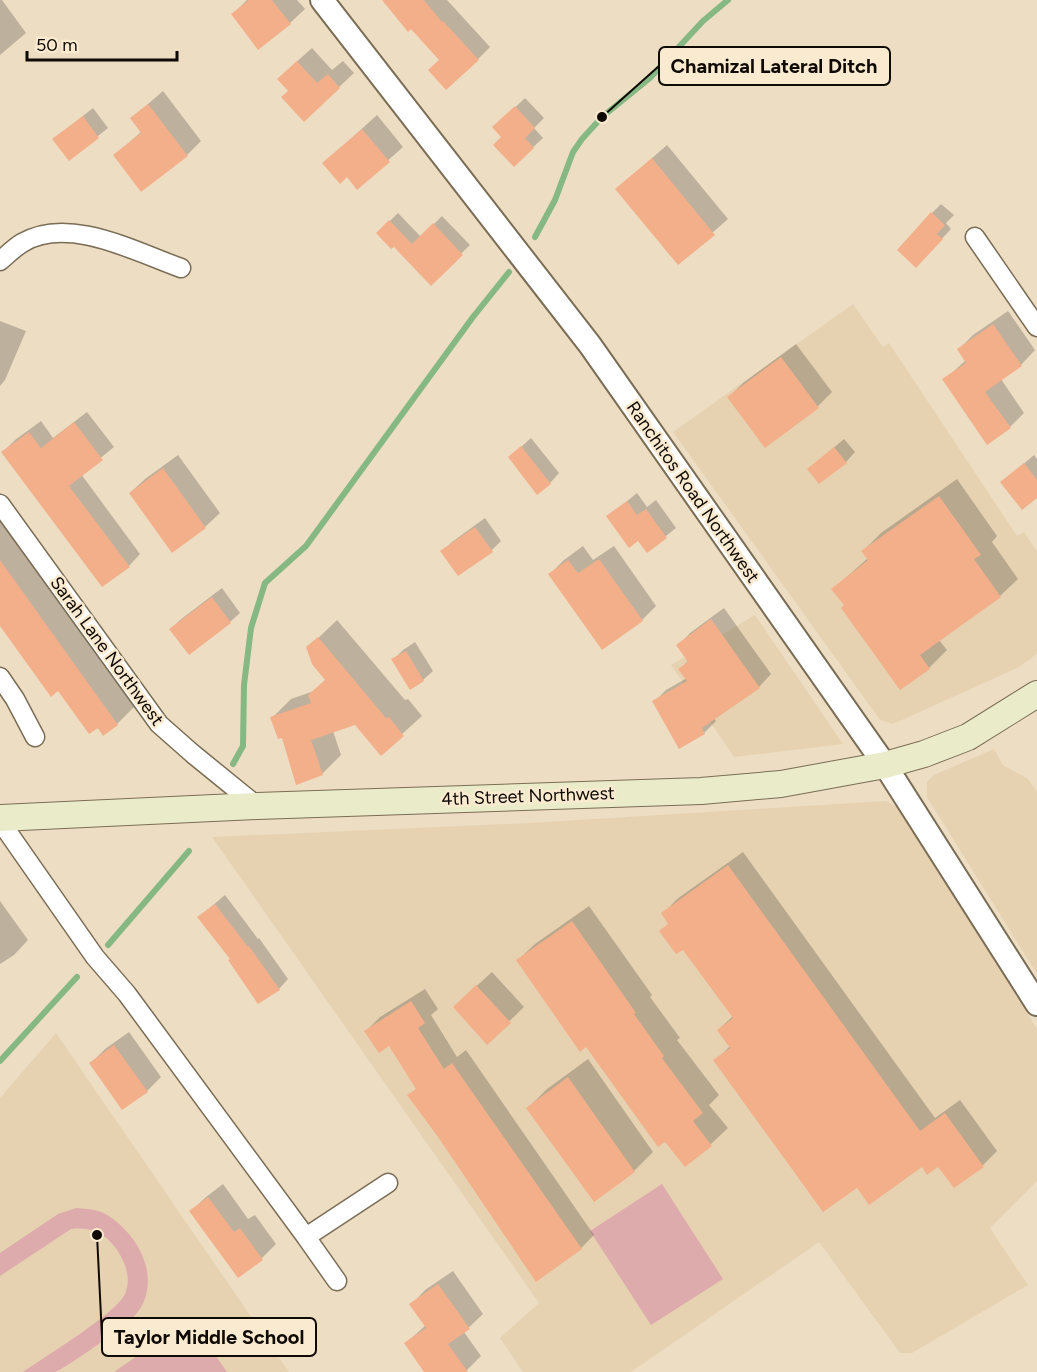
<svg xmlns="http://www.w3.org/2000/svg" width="1037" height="1372" viewBox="0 0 1037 1372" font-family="Figtree,sans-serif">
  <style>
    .built { fill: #e6d2b1 }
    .green { fill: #ddabab }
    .shadow { fill: #0003 }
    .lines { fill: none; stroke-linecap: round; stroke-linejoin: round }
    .stream { stroke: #86b883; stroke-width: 6 }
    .building { fill: #f2af8a }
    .minor-casing { stroke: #7a6d55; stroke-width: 21 }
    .tertiary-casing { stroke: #7a6d55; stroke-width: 26 }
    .secondary-casing { stroke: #7a6d55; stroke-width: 28 }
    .minor { stroke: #fff; stroke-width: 18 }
    .tertiary { stroke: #fff; stroke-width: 22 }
    .secondary { stroke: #eaecc9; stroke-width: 26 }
    .labels { text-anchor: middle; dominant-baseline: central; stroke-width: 5; stroke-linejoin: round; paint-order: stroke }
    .street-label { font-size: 18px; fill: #0f0a03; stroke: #faead0 }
    .leader { fill: none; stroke: #0f0a03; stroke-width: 2 }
    .callout-dot { fill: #0f0a03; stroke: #faead0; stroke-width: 2 }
    .callout { fill: #faead0; stroke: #0f0a03; stroke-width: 2 }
    .callout-label { font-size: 20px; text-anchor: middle; font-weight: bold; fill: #0f0a03 }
  </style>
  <rect width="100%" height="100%" fill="#edddc3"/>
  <path class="built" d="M853 304 883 347 889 343 1017 536 1024 532 1037 551V654L1019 667 893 724 880 720 673 432Z
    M755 615 843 744 734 757 671 665Z
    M994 749 1003 765 1028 779 1037 792V974L927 797V782L934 775Z
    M886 801 897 807 1037 1029V1181L990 1228 1028 1285 912 1353H900L819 1242 631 1372H523L500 1338 539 1303 212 837 529 823Z
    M56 1033 289 1372H0V1098Z"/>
  <path class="green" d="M662 1184 723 1279 651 1325 590 1231Z
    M76 1208C87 1209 98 1209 107 1215 135 1232 157 1269 144 1301 141 1309 134 1317 127 1323 119 1330 63 1370 55 1372 45 1372 33 1372 23 1372 43 1358 117 1313 125 1294 132 1278 125 1261 115 1247 103 1232 90 1227 71 1229L0 1276V1253L58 1214Z
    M190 1319 227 1372H114Z"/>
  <path class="shadow" d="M0 0H2L26 33 0 55Z
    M247 0H297L305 9 290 23 233 14Z
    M384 0H447L490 47 478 59H440Z
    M312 48 332 70 343 61 354 73 304 120 290 91 293 65Z
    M163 91 201 141 187 155H115L142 131 132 118Z
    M525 98 544 118 534 128 543 138 514 165 503 137 504 118Z
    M93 108 108 128 69 159 54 139Z
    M377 115 403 147 357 188 347 175 324 163Z
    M667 145 728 219 678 263 617 189Z
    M941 204 954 215 946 223 951 229 926 256 932 213Z
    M398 213 421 237 442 216 470 245 431 283 394 245 378 233Z
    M1008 311 1035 350 1021 365 1001 379 1024 413 1010 427 944 380 966 360 959 349 973 335Z
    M0 321 26 331 5 380 0 386Z
    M796 344 832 392 818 406 765 446 729 397 743 383Z
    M87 412 114 447 81 474 140 554 129 566 3 452 15 440 41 421 53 438Z
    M531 438 559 473 550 483 510 457Z
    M844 439 855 452 846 462 809 469Z
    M178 455 220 513 205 527 130 493 145 479Z
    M1034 455 1037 459V496L1002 482Z
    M957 479 997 536 992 542 1018 579 1000 596 939 640 947 650 929 668 846 605 833 589 868 558 863 551 881 533Z
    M637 493 647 507 656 500 676 528 647 551 638 539 608 517Z
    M0 515 136 705 117 724 103 734 0 623Z
    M485 518 501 541 492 550 458 574 442 551 452 542Z
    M583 546 593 560 614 546 656 606 642 620 550 574 564 560Z
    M222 588 240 613 230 622 189 653 171 629 180 620Z
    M724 608 771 674 759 687 714 718 716 721 704 733 654 702 666 690 687 678 680 669 689 660 678 646 690 633Z
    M337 620 405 700 408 699 422 716 381 753 355 723 333 731 341 755 322 774 283 736 272 718 291 699 314 691 326 679 308 648Z
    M415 642 433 671 423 680 411 688 393 660 403 650Z
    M743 852 935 1118 960 1100 997 1151 983 1165 954 1186 938 1165H922L857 1186 715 1061 730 1046 718 1030 733 1016 663 914 677 899Z
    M225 895 258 939 259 938 288 979 279 989 232 959 199 917Z
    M0 901 28 940 14 955 0 964Z
    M589 906 652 995 650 997 680 1038 677 1040 719 1095 709 1105 728 1128 711 1144 685 1165 518 960 535 944Z
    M492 972 524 1007 487 1043 469 993Z
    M425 989 438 1009 431 1015 457 1057 466 1050 594 1235 581 1248 439 1136 409 1096 417 1088 390 1044 366 1031 380 1017Z
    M129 1032 161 1077 147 1091 91 1063 105 1049Z
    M588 1059 653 1152 634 1171 528 1108 547 1089Z
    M223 1184 248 1219 255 1215 276 1244 262 1258 238 1276 191 1211 206 1197Z
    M453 1271 483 1314 464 1332 481 1356 465 1372H426L406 1343 426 1325 411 1305 425 1290Z"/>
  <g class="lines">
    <path class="stream" d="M535 237 555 200 573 152 582 139 602 117 650 78 703 21 728 0
      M233 764 243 746 244 685 251 628 265 583 306 546 473 317 509 272
      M108 945 189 851
      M0 1061 77 977"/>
  </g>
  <path class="building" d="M249 0H272L291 24 258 50 231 14Z
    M382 0H424L442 22 443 21 479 60 446 90 428 70 439 60 411 29 408 32Z
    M297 61 317 83 328 74 340 88 304 122 281 97 288 91 277 79Z
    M148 104 188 156 141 192 113 155 141 133 130 118Z
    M515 106 535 128 525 138 534 148 514 167 493 145 501 137 492 127Z
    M83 116 99 138 69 161 52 139Z
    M362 129 390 162 357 190 347 177 340 184 322 163Z
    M652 158 715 235 678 265 615 189Z
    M931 212 945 225 937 234 943 239 916 268 897 250Z
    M389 220 412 244 433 223 463 255 431 286 394 247 391 249 376 233Z
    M993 324 1022 366 985 392 1011 428 987 445 942 379 966 363 957 349Z
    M781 357 819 408 765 448 727 397Z
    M74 422 103 460 69 486 130 567 102 587 1 452 29 432 41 448Z
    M521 446 551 484 537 495 508 457Z
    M834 447 847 463 819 484 807 469Z
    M1024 463 1037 480V498L1022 510 1000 482Z
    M163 468 206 528 172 553 129 493Z
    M939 496 981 555 974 559 1001 597 920 655 930 669 900 690 841 608 844 605 831 589 868 560 861 551Z
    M627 501 637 515 646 509 667 538 647 553 638 541 629 548 606 516Z
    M475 527 493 552 458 576 440 551Z
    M599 559 643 621 602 650 548 574 568 560 578 573Z
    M0 560 118 725 103 736 98 728 89 734 58 691 51 697 0 626Z
    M212 597 231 623 189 655 169 629Z
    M711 619 760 688 702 728 705 734 679 749 652 701 687 681 678 669 688 662 676 645Z
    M318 637 386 718 389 717 404 736 381 756 355 725 311 740 323 775 296 785 282 738 278 739 270 717 311 703 308 695 325 680 312 664 306 647Z
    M406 651 424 681 410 690 391 659Z
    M728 865 920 1131 945 1113 984 1167 954 1188 938 1167 927 1175 922 1167 869 1205 857 1188 823 1212 713 1060 730 1048 717 1030 733 1018 683 950 676 954 659 931 668 924 661 913Z
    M215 904 248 947 249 946 280 990 258 1004 228 960 230 959 197 917Z
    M572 921 636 1013 634 1014 664 1056 662 1058 703 1113 693 1121 712 1146 685 1167 665 1142 658 1147 586 1047 580 1052 516 960Z
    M476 985 511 1023 487 1045 453 1007Z
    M411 1001 425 1023 418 1028 444 1069 452 1063 582 1249 536 1282 438 1137 407 1095 416 1089 389 1046 379 1053 364 1031Z
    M114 1045 148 1092 122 1110 89 1063Z
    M568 1077 635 1172 594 1202 526 1108Z
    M208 1197 234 1232 240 1228 263 1260 238 1278 189 1211Z
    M438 1284 470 1329 448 1344 468 1372H424L404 1343 426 1328 409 1304Z"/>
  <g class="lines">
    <defs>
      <path id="minor" d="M975 237 1037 327
        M0 261C7 255 14 248 22 243 68 215 136 252 181 268
        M0 504 159 724 193 754 257 806
        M0 677 15 699 35 737
        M0 821 95 957 127 994 306 1237 388 1183
        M306 1237 337 1281"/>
      <path id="tertiary" d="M322 0 590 345 885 765 1037 1004"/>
      <path id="secondary" d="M0 818 257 806 701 791 781 784 885 765 924 754 968 737 1037 694"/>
    </defs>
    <use href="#minor" class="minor-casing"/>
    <use href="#tertiary" class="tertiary-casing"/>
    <use href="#secondary" class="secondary-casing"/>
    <use href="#minor" class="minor"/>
    <use href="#tertiary" class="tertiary"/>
    <use href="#secondary" class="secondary"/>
  </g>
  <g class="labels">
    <g class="street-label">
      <text transform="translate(693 492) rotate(55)">Ranchitos Road Northwest</text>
      <text transform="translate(107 651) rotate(54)">Sarah Lane Northwest</text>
      <text transform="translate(528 796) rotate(-2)">4th Street Northwest</text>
    </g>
  </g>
  <path class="leader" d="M602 117L659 66M97 1235L102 1337"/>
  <g class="callout-dot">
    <circle cx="602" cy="117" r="6"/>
    <circle cx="97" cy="1235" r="6"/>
  </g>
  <g class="callout">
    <rect x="659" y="47" width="231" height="38" rx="6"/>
    <rect x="102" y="1318" width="214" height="38" rx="6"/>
  </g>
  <g class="callout-label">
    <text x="774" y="73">Chamizal Lateral Ditch</text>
    <text x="209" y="1344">Taylor Middle School</text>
  </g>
  <path d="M27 51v9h150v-9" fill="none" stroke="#0f0a03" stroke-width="3"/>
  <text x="36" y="51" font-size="18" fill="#0f0a03" stroke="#faead0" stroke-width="4.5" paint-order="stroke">50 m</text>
</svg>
